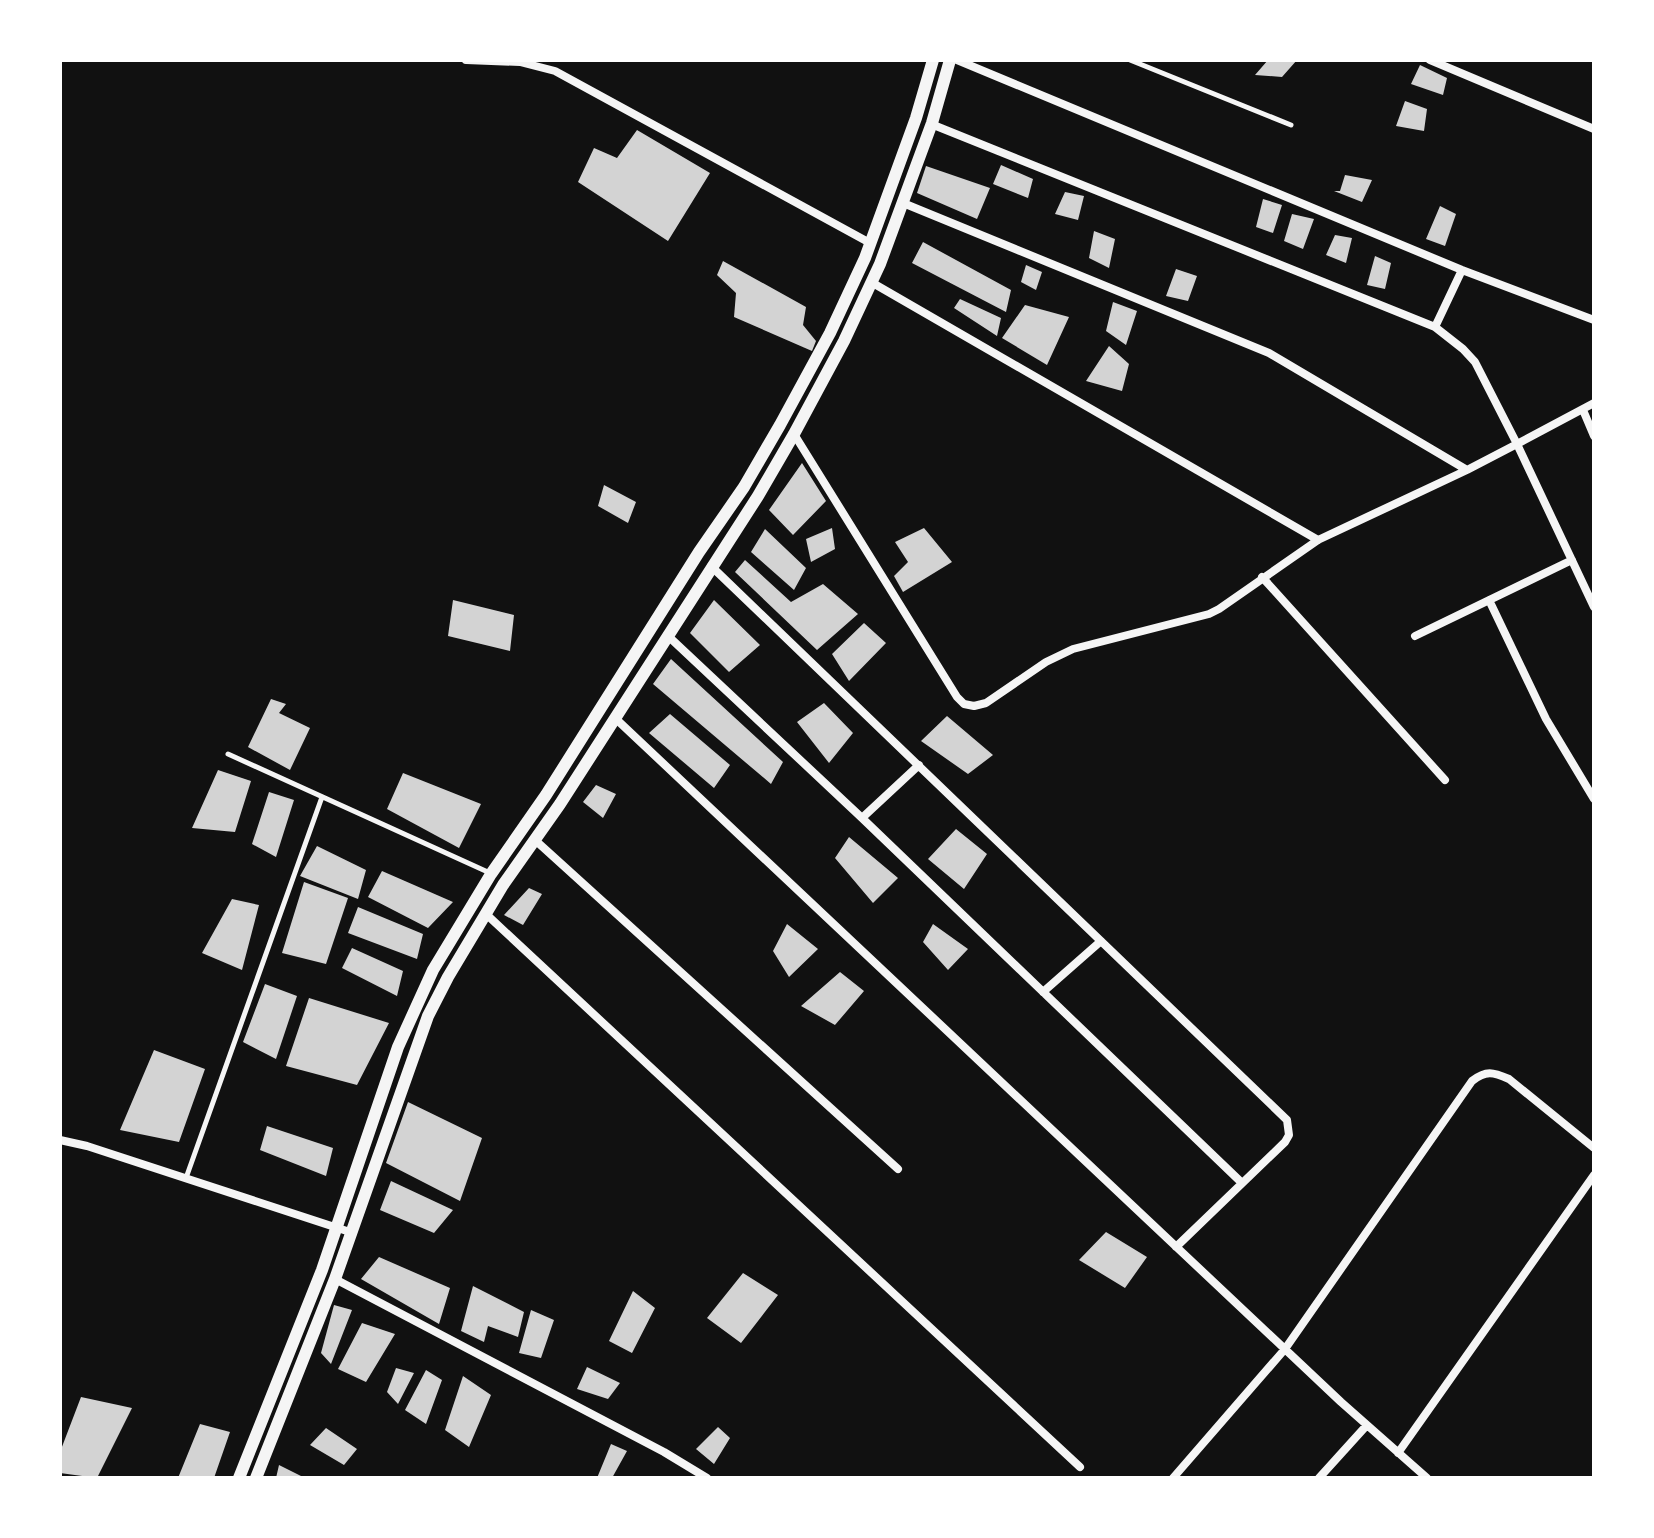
<svg xmlns="http://www.w3.org/2000/svg" width="1654" height="1538" viewBox="0 0 1654 1538" font-family="'Titillium Web',sans-serif">
  <style>
    .building { fill: #d3d3d3 }
    .lines { fill: none; stroke-linecap: round; stroke-linejoin: round }
    .service { stroke: #f5f5f5; stroke-width: 5 }
    .minor { stroke: #f5f5f5; stroke-width: 8 }
    .tertiary { stroke: #f5f5f5; stroke-width: 12 }
  </style>
  <rect width="100%" height="100%" fill="#111"/>
  <path class="building" d="M1268 60H1297L1282 77 1255 75Z
    M1420 65 1447 78 1443 95 1411 84Z
    M1405 101 1427 109 1424 131 1396 126Z
    M637 130 710 173 668 241 578 182 594 148 617 158Z
    M1001 165 1033 179 1028 198 993 184Z
    M926 166 990 188 977 219 917 193Z
    M1345 175 1372 180 1362 202 1334 191H1340Z
    M1065 192 1084 196 1078 220 1055 214Z
    M1263 199 1282 205 1273 233 1256 227Z
    M1440 206 1456 214 1445 246 1426 239Z
    M1292 214 1314 219 1303 249 1284 241Z
    M1094 231 1115 239 1109 268 1089 258Z
    M1335 235 1352 238 1346 263 1326 255Z
    M923 242 1011 290 1006 312 912 263Z
    M1375 256 1391 263 1385 289 1367 285Z
    M723 261 806 307 803 325 816 341 812 351 734 317 736 293 717 275Z
    M1026 265 1042 272 1036 290 1021 282Z
    M1176 269 1197 276 1188 301 1166 296Z
    M960 299 1001 318 997 336 954 308Z
    M1113 302 1137 311 1126 345 1106 331Z
    M1025 305 1069 317 1047 365 1002 338Z
    M1109 346 1129 364 1122 391 1086 381Z
    M802 463 826 501 793 535 769 510Z
    M604 485 636 502 628 523 598 506Z
    M832 528 835 549 811 562 806 539Z
    M924 528 952 562 903 592 894 576 908 562 895 542Z
    M765 529 806 568 794 590 751 552Z
    M745 560 791 602 823 584 858 614 817 650 735 572Z
    M453 600 514 615 510 651 448 636Z
    M714 600 760 645 729 672 690 633Z
    M864 623 886 643 849 681 832 654Z
    M671 659 783 762 771 784 653 684Z
    M271 699 286 704 279 713 310 728 290 770 248 747Z
    M824 703 853 733 829 763 797 722Z
    M670 714 730 765 714 788 649 733Z
    M947 716 993 755 968 774 921 741Z
    M218 770 251 781 235 832 192 828Z
    M403 773 481 804 459 848 387 809Z
    M596 785 616 794 603 818 583 802Z
    M269 792 294 800 276 857 252 844Z
    M956 829 987 854 964 889 928 859Z
    M849 837 898 878 873 903 835 858Z
    M317 846 366 870 358 899 300 876Z
    M382 871 453 902 428 928 368 897Z
    M304 882 348 898 326 964 282 953Z
    M529 888 542 894 523 925 504 915Z
    M232 899 259 905 242 970 202 953Z
    M358 907 423 934 417 959 348 933Z
    M787 924 818 949 789 977 773 951Z
    M933 924 968 949 948 970 923 942Z
    M352 948 403 971 397 996 342 968Z
    M840 972 864 991 835 1025 801 1006Z
    M265 984 297 996 276 1059 243 1042Z
    M309 998 389 1023 357 1085 286 1066Z
    M154 1050 205 1069 179 1142 120 1130Z
    M408 1102 482 1138 460 1201 386 1163Z
    M267 1126 333 1148 326 1176 260 1150Z
    M391 1181 453 1210 434 1233 380 1210Z
    M1106 1232 1147 1257 1125 1288 1079 1260Z
    M379 1257 450 1288 439 1324 361 1279Z
    M743 1273 778 1295 741 1343 707 1318Z
    M473 1286 524 1312 518 1337 488 1326 484 1342 461 1331Z
    M633 1291 655 1308 632 1353 609 1341Z
    M334 1305 352 1310 331 1364 321 1353Z
    M531 1310 554 1320 541 1358 519 1353Z
    M362 1323 395 1334 366 1382 338 1369Z
    M587 1367 620 1383 608 1399 577 1389Z
    M396 1368 414 1373 398 1404 387 1392Z
    M426 1370 442 1380 426 1424 405 1410Z
    M463 1376 491 1395 469 1447 445 1430Z
    M81 1397 132 1408 97 1478 60 1473V1452Z
    M200 1424 230 1432 214 1478H178Z
    M718 1427 730 1438 714 1464 696 1449Z
    M326 1428 357 1449 344 1465 310 1445Z
    M611 1444 627 1451 612 1478H597Z
    M279 1465 305 1478H276Z"/>
  <g class="lines">
    <path class="service" d="M1130 60 1291 125
      M228 754 490 873
      M186 1178 322 797"/>
    <path class="minor" d="M466 60 520 62 555 71 870 243
      M957 60 1462 270 1594 320
      M1430 60 1594 129
      M931 124 1435 327 1463 349 1475 362 1517 444 1594 403
      M903 203 1269 353 1467 470 1517 444 1594 607
      M871 282 1318 540
      M1435 327 1462 270
      M1583 410 1594 436
      M794 434 957 697 964 704 974 706 986 703 1046 662 1073 649 1209 614 1219 609 1318 540 1467 470
      M711 566 1287 1120 1289 1135 1285 1142 1176 1247
      M1262 577 1445 780
      M1489 600 1546 719 1594 799
      M667 635 862 818 1242 1183
      M1415 636 1572 560
      M615 718 1341 1402 1427 1478
      M862 818 919 765
      M535 840 898 1169
      M486 914 1080 1467
      M1043 992 1101 941
      M60 1140 87 1146 353 1233
      M335 1279 664 1452 707 1478
      M1398 1453 1594 1175
      M1173 1478 1285 1349 1472 1081C1486 1070 1493 1072 1509 1079L1594 1148
      M1319 1478 1367 1425"/>
    <path class="tertiary" d="M239 1478 322 1270 398 1047 433 970 491 874 546 795 699 552 744 487 780 425 830 333 865 258 916 118 933 60
      M256 1478 335 1279 428 1016 448 977 503 885 560 804 758 496 794 434 844 341 880 264 932 123 950 60"/>
  </g>
  <rect width="1654" height="1538" fill="none" stroke="#ffffff" stroke-width="124"/>
</svg>
